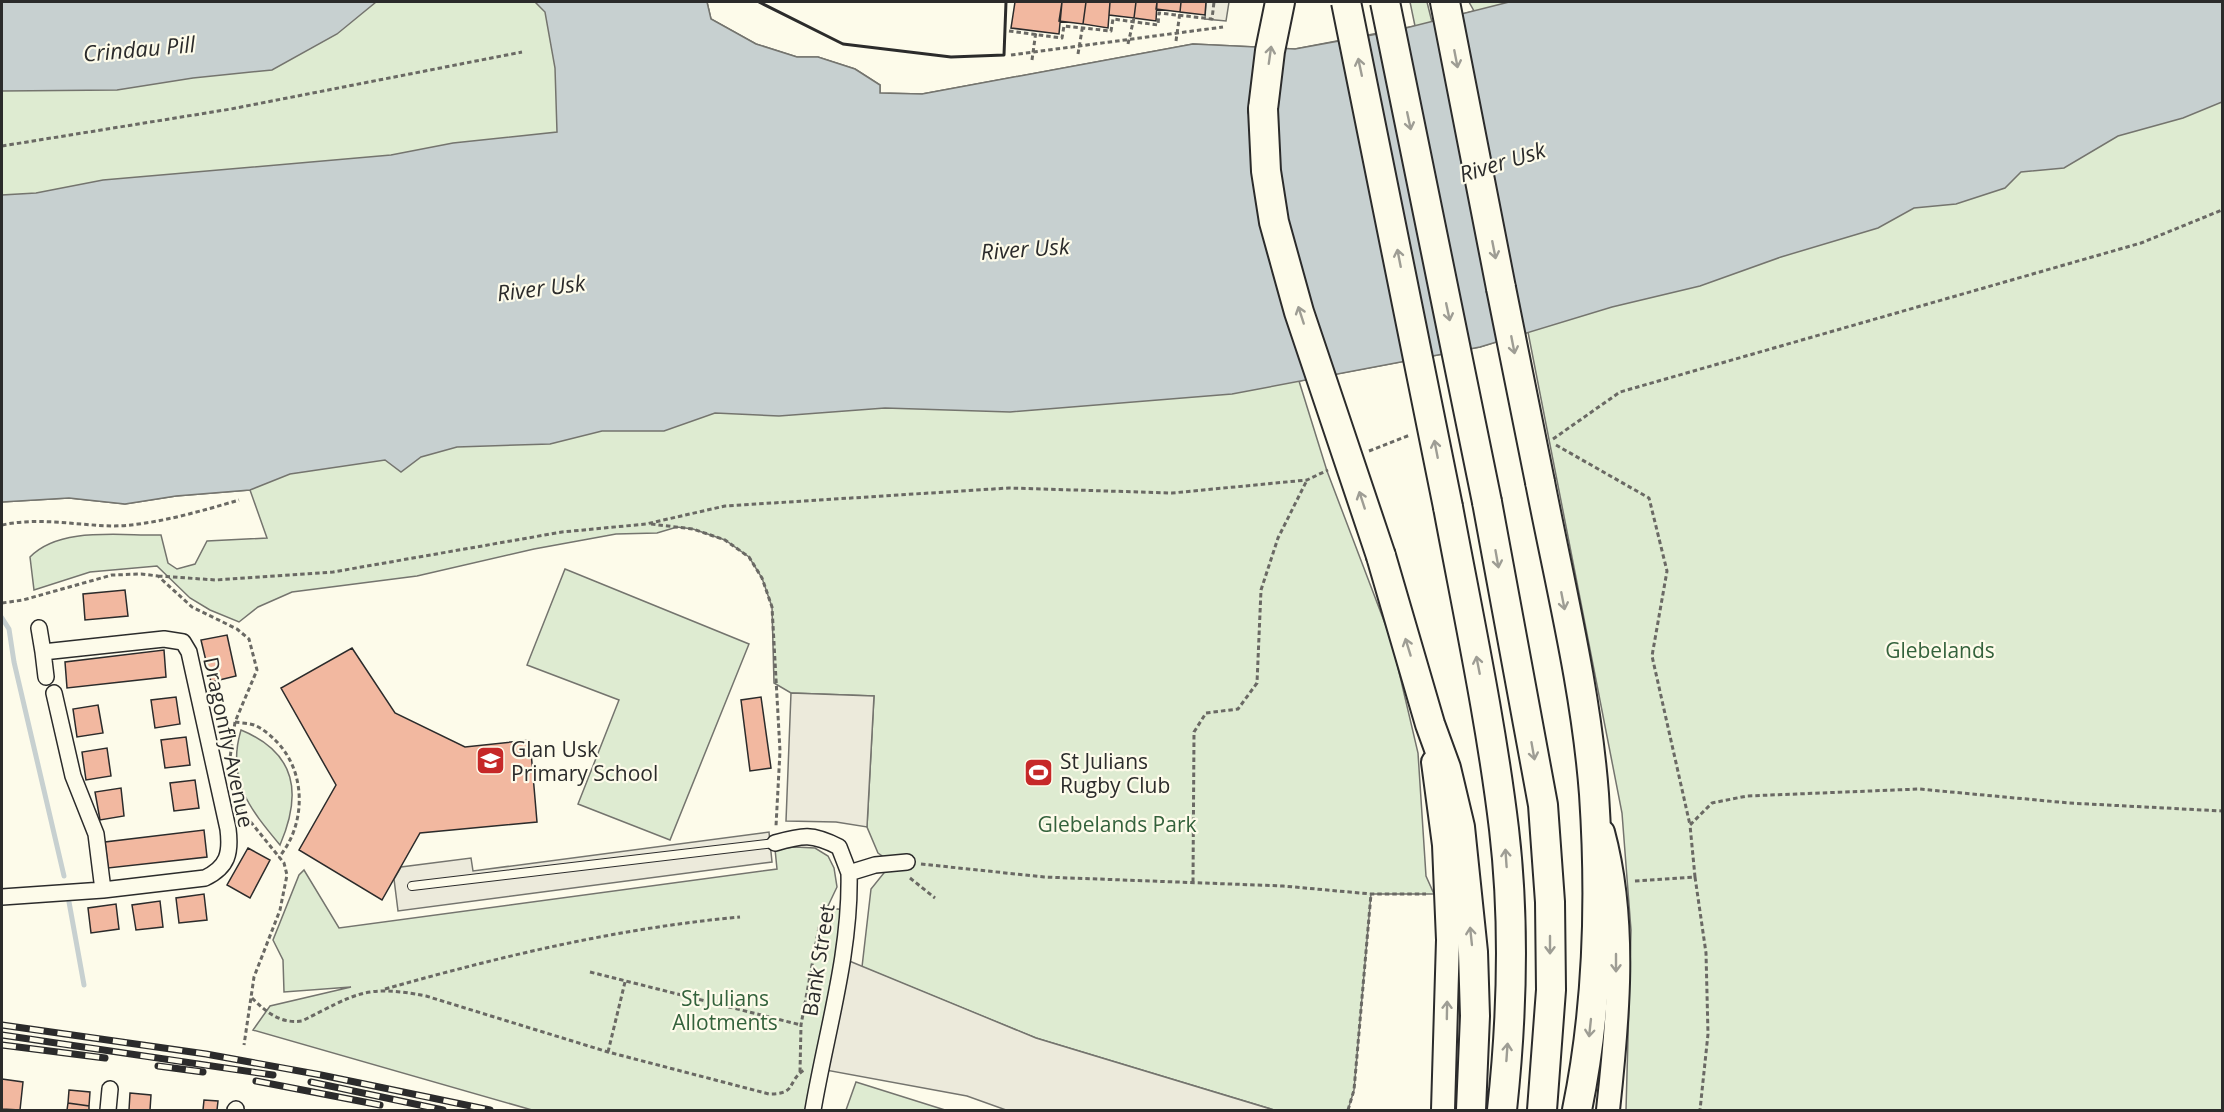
<svg xmlns="http://www.w3.org/2000/svg" width="2224" height="1112" viewBox="0 0 2224 1112" font-family="'Open Sans',sans-serif">
  <style>
    .green { fill: #deebd1; stroke: #74746e; stroke-width: 1.5 }
    .parking { fill: #eceadb; stroke: #74746e; stroke-width: 1.5 }
    .water { fill: #c7d0d0; stroke: #74746e; stroke-width: 1.5 }
    .lines { fill: none; stroke-linecap: round; stroke-linejoin: round }
    .stream { stroke: #c7d0d0; stroke-width: 5 }
    .building { fill: #f2b8a0; stroke: #2b2b2b; stroke-width: 1.5 }
    .lane-casing { stroke: #2b2b2b; stroke-width: 10 }
    .street-casing { stroke: #2b2b2b; stroke-width: 18 }
    .secondary-casing { stroke: #2b2b2b; stroke-width: 26 }
    .highway-casing { stroke: #2b2b2b; stroke-width: 32 }
    .path { stroke: #6a6964; stroke-width: 3; stroke-dasharray: 4.5 3; stroke-linecap: butt }
    .lane { stroke: #fdfbea; stroke-width: 8 }
    .street { stroke: #fdfbea; stroke-width: 15 }
    .secondary { stroke: #fdfbea; stroke-width: 22 }
    .highway { stroke: #fdfbea; stroke-width: 28 }
    .rail-casing { stroke: #2b2b2b; stroke-width: 7 }
    .rail { stroke: #fdfbea; stroke-width: 4.5; stroke-dasharray: 14; stroke-linecap: butt }
    .highway-bridge-casing { stroke: #2b2b2b; stroke-width: 32; stroke-linecap: butt }
    .highway-bridge { stroke: #fdfbea; stroke-width: 28 }
    .wall { stroke: #2b2b2b; stroke-width: 3 }
    .oneway { stroke: #9e9d94 }
    .labels { text-anchor: middle; dominant-baseline: central; stroke-width: 4.5; stroke-linejoin: round; paint-order: stroke }
    .park-label { font-size: 21px; fill: #34623c; stroke: #fdfbea }
    .street-label { font-size: 21px; fill: #2b2b2b; stroke: #fdfbea }
    .poi-label { font-size: 21px; fill: #2b2b2b; stroke: #fdfbea; text-anchor: start }
    .water-label { font-size: 22px; font-style: italic; fill: #2b2b2b; stroke: #fdfbea }
  </style>
  <rect width="100%" height="100%" fill="#fdfbea"/>
  <path class="green" d="M2 2H707L711 19 756 44 797 57H818L855 69 880 85V93L922 94 1193 44 1295 49 1415 26 1410 2H1427L1432 22 1474 11 1469 2H1792L2 301Z
    M2222 8V1110H1626L1631 930 1622 813 1528 332 1480 347 1299 381 1327 471 1392 642 1418 753 1426 876 1434 894H1371L1354 1090 1348 1110H1274L1036 1038 862 967 871 889 892 863 878 853 867 827 874 696 791 693 774 683 772 607 762 578 749 557 725 540 693 529 677 527 657 533 616 534 534 549 417 576 292 592 258 607 239 622 210 610 190 598 157 566 90 572 34 590 30 557C60 526 121 536 161 535L168 563 177 569 195 564 207 541 267 538 250 490 176 496 125 504 69 498 2 502V429Z
    M565 569 749 644 670 840 578 804 619 700 527 665Z
    M241 730C297 753 302 794 280 845 250 809 226 780 241 730Z
    M795 847 815 848 828 856 834 868 837 887 827 908 848 910 813 1110H532L253 1030 270 1006 351 987 284 992 283 960 273 940 299 875 304 870 339 928 777 869 775 849Z
    M856 1082 945 1110H846Z"/>
  <path class="parking" d="M1206 2H1229L1226 21 1205 19Z
    M791 693 874 696 867 827 836 822 786 821Z
    M769 832 772 862 398 911 394 879 401 867 471 858 473 871Z
    M842 958 1036 1038 1274 1110H1006L967 1096 820 1069Z"/>
  <path class="water" d="M2 2H376L337 34 272 70 193 78 117 90 2 91Z
    M535 2H707L711 19 756 44 797 57H818L855 69 880 85V93L922 94 1193 44 1295 49 1394 31 1509 2H2222V102L2183 118 2118 136 2064 168 2021 172 2005 188 1956 204 1914 208 1878 228 1781 257 1700 286 1612 307 1480 347 1232 394 1010 412 885 408 779 416 715 413 664 431H602L550 444 457 447 421 457 401 472 385 460 290 474 250 490 176 496 125 504 69 498 2 502V195L36 193 103 180 391 155 453 143 557 132 555 68 545 12Z"/>
  <g class="lines">
    <path class="stream" d="M2 618 9 629 14 662 64 876
      M69 902 84 985"/>
  </g>
  <path class="building" d="M1015 2H1062L1059 34 1011 28Z
    M1062 2H1086L1083 24 1059 21Z
    M1086 2H1110L1108 28 1083 24Z
    M1110 2H1136L1134 18 1109 15Z
    M1136 2H1157L1156 21 1134 18Z
    M1157 2H1181L1180 12 1156 9Z
    M1181 2H1206L1205 15 1180 12Z
    M125 590 128 616 85 620 83 594Z
    M227 635 236 676 211 682 201 640Z
    M352 648 395 713 465 747 530 740 537 822 420 833 382 900 299 850 336 785 281 688Z
    M164 650 166 677 67 688 65 662Z
    M176 697 180 724 155 728 151 700Z
    M761 697 771 768 750 771 741 700Z
    M98 705 103 733 77 737 73 709Z
    M186 737 190 765 165 768 161 740Z
    M107 748 111 776 86 780 82 752Z
    M195 780 199 808 174 811 170 783Z
    M121 788 124 816 100 820 95 792Z
    M204 830 207 857 108 868 105 842Z
    M248 848 270 860 250 898 227 885Z
    M204 894 207 920 179 923 176 898Z
    M160 901 163 927 136 930 132 905Z
    M116 904 119 929 91 933 88 908Z
    M2 1079 23 1082 20 1110 2 1109Z
    M69 1090 90 1092 89 1106 68 1103Z
    M130 1093 151 1095 150 1110H129Z
    M204 1100 218 1101 217 1110H203Z
    M68 1103 89 1106V1110H67Z"/>
  <g class="lines">
    <defs>
      <path id="lane" d="M412 886 775 843"/>
      <path id="street" d="M39 628 43 652 164 639 183 642 189 652 228 829C231 853 228 867 205 878L103 890 96 834 73 776 54 693
        M43 652 46 677
        M775 843C803 835 812 833 839 847L849 873
        M2 897 103 890
        M108 1110 110 1089
        M235 1110 236 1109
        M813 1110C826 1033 851 953 849 873L875 865 907 862"/>
      <path id="secondary" d="M1433 762 1444 845 1448 940 1443 1110
        M1603 832C1627 921 1618 1019 1608 1110"/>
      <path id="highway" d="M1445 2 1501 288
        M1263 109 1270 51 1280 2
        M1540 482C1560 585 1586 689 1594 794 1601 899 1598 1008 1577 1110
        M1487 502 1543 805 1550 902 1551 990 1542 1110
        M1448 507C1468 614 1491 721 1504 829 1515 922 1512 1018 1502 1110
        M1381 556 1430 724 1446 768 1460 827 1473 952 1475 1016 1471 1110"/>
    </defs>
    <use href="#lane" class="lane-casing"/>
    <use href="#street" class="street-casing"/>
    <use href="#secondary" class="secondary-casing"/>
    <use href="#highway" class="highway-casing"/>
    <path class="path" d="M1009 31 1062 38 1064 26 1111 31 1113 19 1158 25 1159 13 1212 19 1214 2
      M1176 41 1180 12
      M1128 44 1134 18
      M1078 54 1083 24
      M1011 55 1223 27
      M1032 60 1036 31
      M2 146 231 109 522 52
      M1553 439 1620 392 2141 243 2222 210
      M1556 445 1649 498 1667 571 1652 656 1690 825
      M1369 451 1410 435
      M651 524 693 529 725 540 749 557 762 578 772 607 780 751 776 826
      M2 525C39 517 75 525 112 526 150 526 202 511 239 500
      M158 576 216 580 333 572 562 532 646 524 725 506 1009 488 1172 493 1307 480 1328 470
      M2 603 23 600 112 575 141 574 158 576 192 607 237 629 249 639 257 670 235 722 230 758
      M235 722C241 723 248 723 254 725 262 728 270 735 276 741 307 772 306 825 279 857
      M241 810 284 863 287 875 280 910 254 977 244 1045
      M921 864 1044 877 1283 886 1371 894H1426
      M1695 877 1706 953 1708 1034 1700 1110
      M910 878 935 898
      M1635 881 1695 877 1690 825 1712 803 1747 796 1919 789 2069 803 2222 811
      M1193 882 1194 732 1206 713 1238 709 1257 683 1261 590 1278 538 1307 480
      M590 972 801 1025
      M385 989C502 956 619 928 740 917
      M252 998C267 1013 281 1024 302 1021 356 994 365 984 426 996L608 1052 769 1094C798 1094 786 1082 804 1070
      M608 1052 625 982
      M800 1072 801 1025 819 927
      M1348 1110 1354 1090 1371 894"/>
    <use href="#lane" class="lane"/>
    <use href="#street" class="street"/>
    <use href="#secondary" class="secondary"/>
    <use href="#highway" class="highway"/>
    <defs>
      <path id="rail" d="M2 1025 206 1054 321 1075 490 1110
        M2 1035 273 1075
        M2 1045 105 1058
        M158 1066 203 1072
        M256 1081 380 1105
        M311 1082 443 1110"/>
    </defs>
    <use href="#rail" class="rail-casing"/>
    <use href="#rail" class="rail"/>
    <defs>
      <path id="highway-bridge" d="M1346 2 1448 507
        M1385 2 1487 502
        M1263 109 1266 171 1274 222 1299 312 1381 556
        M1501 288 1540 482"/>
    </defs>
    <use href="#highway-bridge" class="highway-bridge-casing"/>
    <use href="#highway-bridge" class="highway-bridge"/>
    <path class="wall" d="M759 2 843 44 951 57 1004 55 1006 2"/>
  </g>
  <defs><path id="oneway-shaft" d="M-6 0H5M1.5-3L5.5 0L1.5 3" fill="none" stroke-width="1.6" stroke-linecap="round" stroke-linejoin="round" transform="scale(1.5)"/></defs>
  <g class="oneway">
    <use href="#oneway-shaft" transform="translate(1270 55) rotate(-82)"/>
    <use href="#oneway-shaft" transform="translate(1456 59) rotate(79)"/>
    <use href="#oneway-shaft" transform="translate(1360 67) rotate(-102)"/>
    <use href="#oneway-shaft" transform="translate(1409 121) rotate(78)"/>
    <use href="#oneway-shaft" transform="translate(1494 250) rotate(79)"/>
    <use href="#oneway-shaft" transform="translate(1399 258) rotate(-101)"/>
    <use href="#oneway-shaft" transform="translate(1448 312) rotate(78)"/>
    <use href="#oneway-shaft" transform="translate(1301 315) rotate(-108)"/>
    <use href="#oneway-shaft" transform="translate(1513 345) rotate(79)"/>
    <use href="#oneway-shaft" transform="translate(1436 449) rotate(-101)"/>
    <use href="#oneway-shaft" transform="translate(1362 500) rotate(-108)"/>
    <use href="#oneway-shaft" transform="translate(1497 559) rotate(80)"/>
    <use href="#oneway-shaft" transform="translate(1563 601) rotate(79)"/>
    <use href="#oneway-shaft" transform="translate(1408 647) rotate(-107)"/>
    <use href="#oneway-shaft" transform="translate(1478 665) rotate(-101)"/>
    <use href="#oneway-shaft" transform="translate(1533 751) rotate(80)"/>
    <use href="#oneway-shaft" transform="translate(1506 858) rotate(-94)"/>
    <use href="#oneway-shaft" transform="translate(1471 936) rotate(-96)"/>
    <use href="#oneway-shaft" transform="translate(1550 945) rotate(90)"/>
    <use href="#oneway-shaft" transform="translate(1616 963) rotate(90)"/>
    <use href="#oneway-shaft" transform="translate(1447 1010) rotate(-89)"/>
    <use href="#oneway-shaft" transform="translate(1590 1028) rotate(96)"/>
    <use href="#oneway-shaft" transform="translate(1507 1052) rotate(-86)"/>
  </g>
  <defs>
    <symbol id="school-square" viewBox="-11 -11 22 22"><rect x="-9" y="-9" width="18" height="18" rx="4" fill="#c62828" stroke="#fdfbea"/><path d="M0-5L7-2L0 1L-7-2ZM-4 1L0 2.5L4 1V4Q0 6-4 4Z" fill="#fff"/></symbol>
    <symbol id="stadium-square" viewBox="-11 -11 22 22"><rect x="-9" y="-9" width="18" height="18" rx="4" fill="#c62828" stroke="#fdfbea"/><path d="M0-5a6.5 5 0 1 0 0 10a6.5 5 0 1 0 0-10ZM-3.5-1.8h7v3.6h-7Z" fill="#fff"/></symbol>
  </defs>
  <g fill-rule="evenodd">
    <use href="#school-square" x="474" y="744" width="33" height="33"/>
    <use href="#stadium-square" x="1022" y="756" width="33" height="33"/>
  </g>
  <g class="labels">
    <g class="park-label">
      <text x="1940" y="650">Glebelands</text>
      <text x="1117" y="824">Glebelands Park</text>
      <text x="725" y="998">St Julians<tspan x="725" dy="24">Allotments</tspan></text>
    </g>
    <g class="street-label">
      <text transform="translate(229 742) rotate(78)">Dragonfly Avenue</text>
      <text transform="translate(818 960) rotate(-81)">Bank Street</text>
    </g>
    <g class="poi-label">
      <text x="511" y="749">Glan Usk<tspan x="511" dy="24">Primary School</tspan></text>
      <text x="1060" y="761">St Julians<tspan x="1060" dy="24">Rugby Club</tspan></text>
    </g>
    <g class="water-label">
      <text transform="translate(139 48) rotate(-5)">Crindau Pill</text>
      <text transform="translate(1502 161) rotate(-17)">River Usk</text>
      <text transform="translate(1025 248) rotate(-4)">River Usk</text>
      <text transform="translate(541 287) rotate(-7)">River Usk</text>
    </g>
  </g>
  <rect width="2224" height="1112" fill="none" stroke="#2b2b2b" stroke-width="6"/>
</svg>
